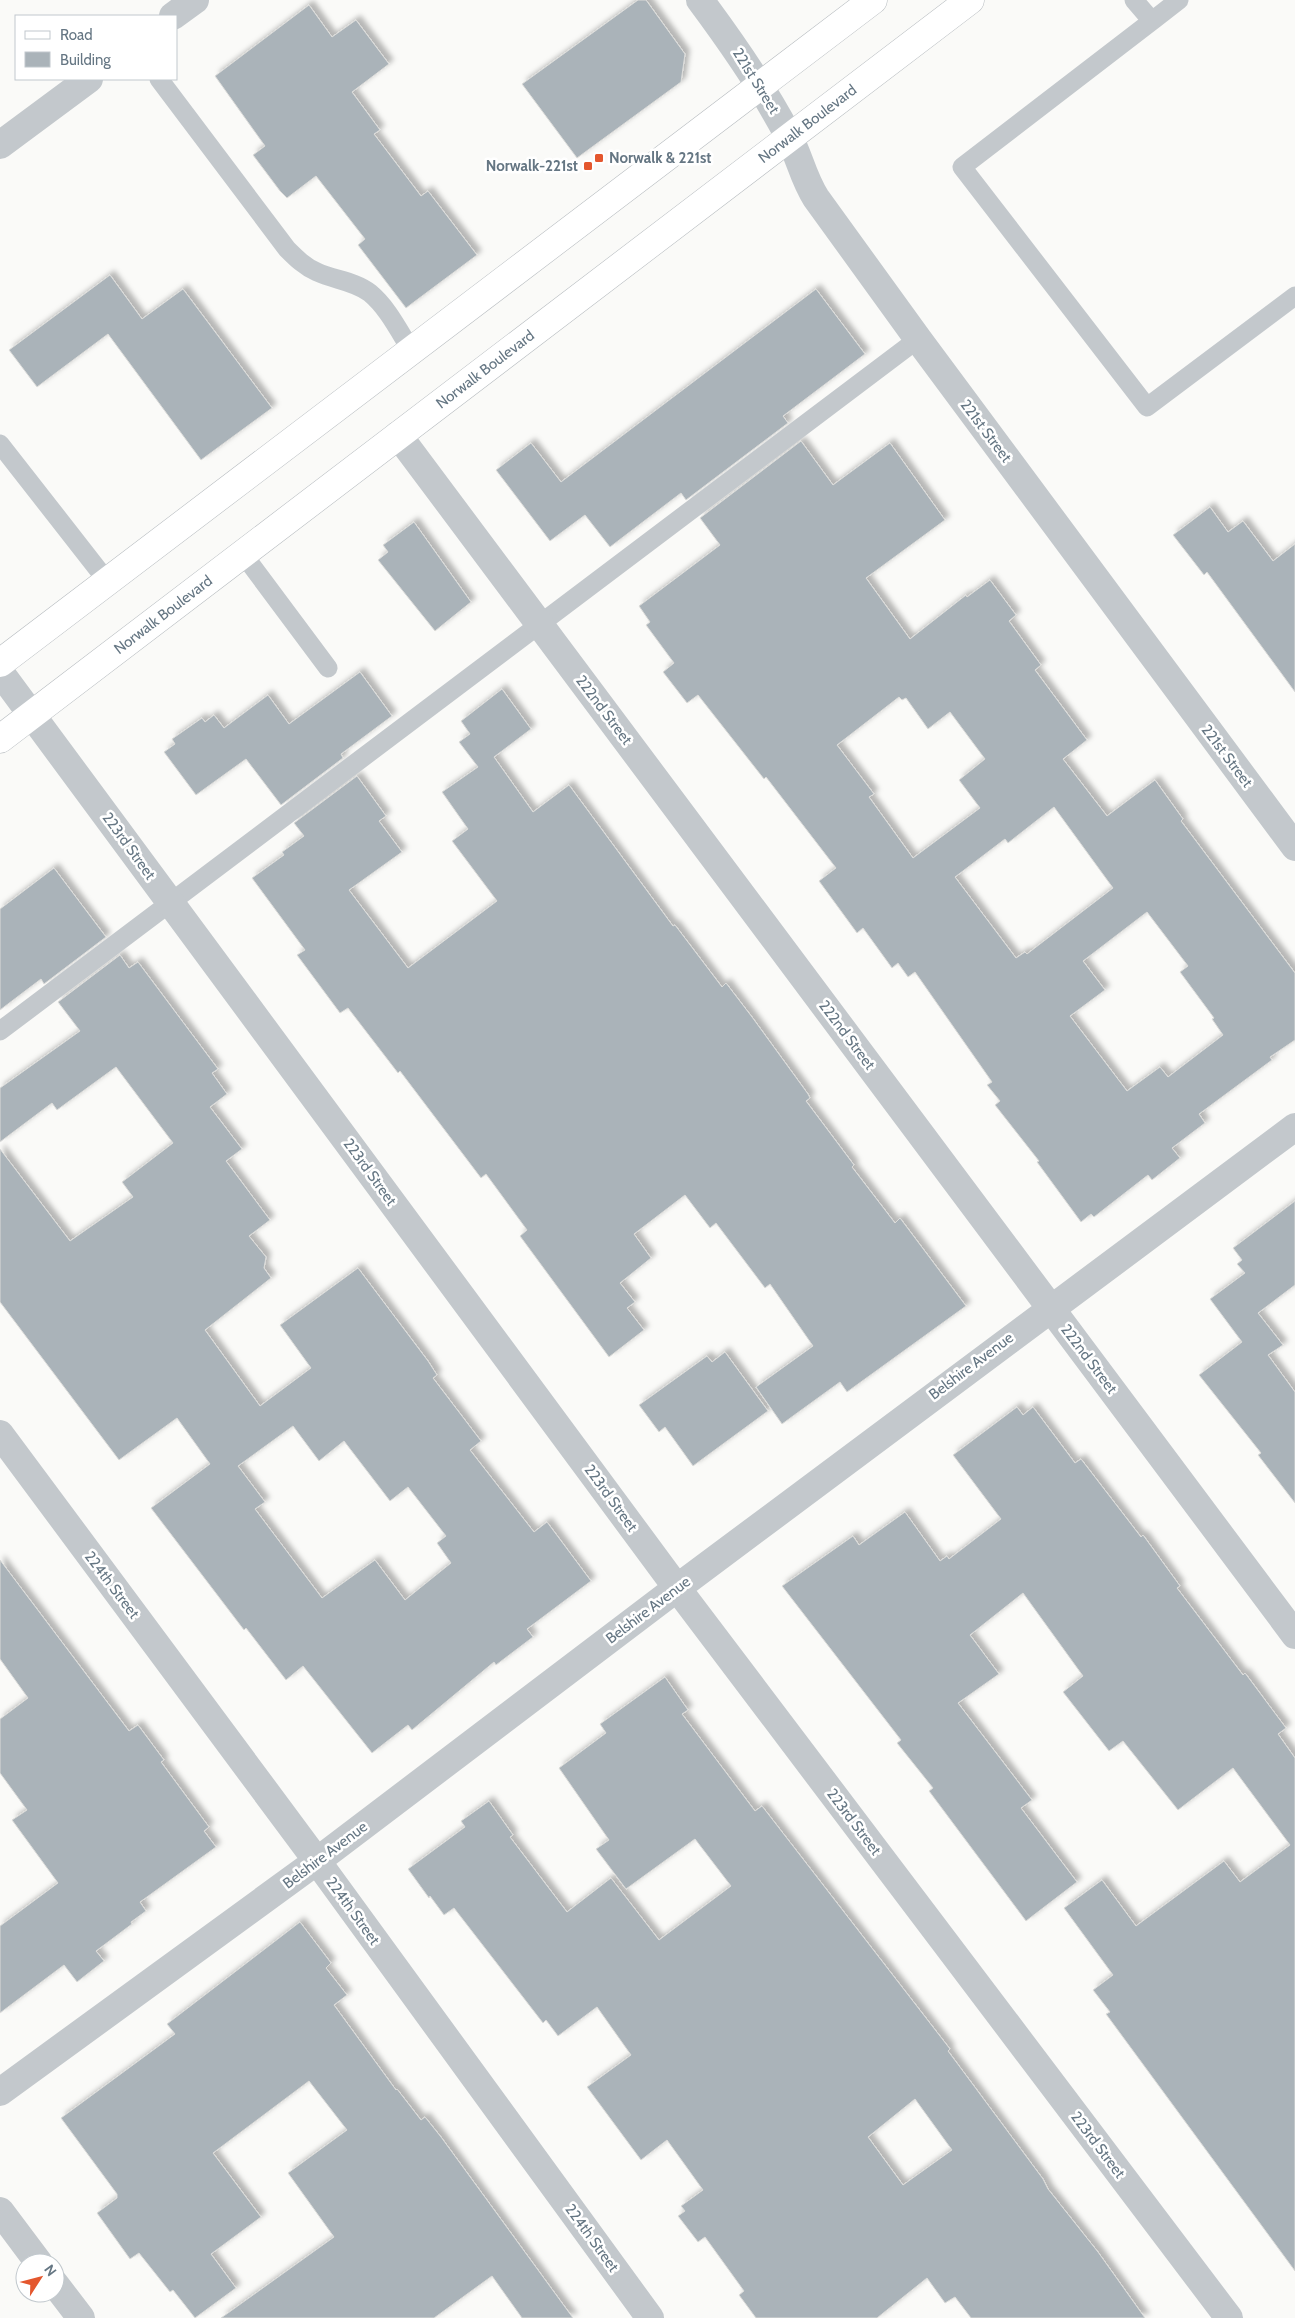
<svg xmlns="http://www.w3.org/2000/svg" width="1295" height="2318" viewBox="0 0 1295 2318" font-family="Cabin,sans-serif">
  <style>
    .building { fill: #aab3b9; stroke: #dcdcda; fill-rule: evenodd; filter: url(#shadow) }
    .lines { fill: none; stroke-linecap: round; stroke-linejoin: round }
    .primary-casing { stroke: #b5babe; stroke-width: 29 }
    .lane { stroke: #c3c8cc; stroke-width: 19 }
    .street { stroke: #c3c8cc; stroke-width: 28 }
    .primary { stroke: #fff; stroke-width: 28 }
    .poi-dot { fill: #e4572e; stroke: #fff; stroke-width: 2 }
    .labels { text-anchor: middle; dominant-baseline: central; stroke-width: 5; stroke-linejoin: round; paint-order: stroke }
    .street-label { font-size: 15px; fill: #657683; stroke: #fff }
    .poi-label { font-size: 15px; font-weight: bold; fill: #657683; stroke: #fff; text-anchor: start }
  </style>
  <defs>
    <filter id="shadow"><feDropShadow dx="4.5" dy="-4.5" stdDeviation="2.5" flood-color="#0004"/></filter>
  </defs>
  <rect width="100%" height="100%" fill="#fafaf8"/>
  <path class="building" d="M638 0H646L685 54 681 82 577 158 522 84Z
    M309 5 332 37 356 20 389 64 352 92 380 130 374 134 421 196 428 191 477 255 406 308 358 245 365 239 316 176 287 198 280 191 253 155 265 146 215 76Z
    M110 275 142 319 183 289 272 408 201 460 108 334 37 387 9 350Z
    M816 289 865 354 783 416 788 423 686 500 681 493 610 547 585 515 550 541 496 470 531 443 561 482Z
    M801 441 833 485 890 443 945 520 866 578 910 639 966 595 967 597 990 580 1016 615 1009 621 1041 665 1035 670 1087 740 1063 759 1107 816 1155 780 1183 819 1181 821 1295 973V1040L1270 1057 1272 1060 1199 1114 1205 1123 1172 1148 1180 1158 1152 1180 1148 1175 1094 1217 1091 1214 1081 1222 1037 1162 1039 1161 995 1105 1000 1101 987 1085 992 1082 915 972 908 977 898 963 892 968 863 928 857 933 819 881 836 868 766 777 764 779 698 695 687 703 663 672 674 663 646 625 650 622 639 606 720 545 700 518ZM899 697 902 700 906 698 928 729 950 712 985 759 959 780 980 808 913 858 869 797 874 794 837 745ZM1054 807 1113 888 1027 954 1025 952 1016 958 955 877 1005 839 1008 843ZM1147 912 1188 966 1180 972 1214 1018 1212 1019 1223 1035 1168 1077 1160 1067 1127 1091 1070 1016 1105 990 1083 961Z
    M1210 507 1228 532 1243 521 1273 561 1295 544V692L1207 572 1204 575 1173 535Z
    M414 522 471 602 435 631 378 560 388 552 383 545Z
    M360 672 392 716 341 754 343 758 281 805 246 759 196 795 164 752 175 744 172 739 202 718 205 722 214 715 224 728 268 695 289 724Z
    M502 689 531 729 494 757 533 812 569 785 673 926 675 925 722 987 726 983 752 1017 808 1094 810 1098 806 1101 854 1165 852 1167 895 1223 900 1218 966 1306 847 1392 840 1382 782 1424 756 1387 813 1346 770 1284 765 1288 716 1223 710 1228 685 1195 634 1234 651 1258 620 1283 635 1302 627 1308 644 1330 609 1357 520 1236 527 1230 486 1174 481 1178 400 1071 398 1073 348 1008 340 1013 297 955 305 950 252 878 284 855 282 852 304 836 294 823 357 776 386 816 379 821 402 852 349 890 408 968 497 901 452 841 468 829 442 792 478 767 459 742 470 734 461 721Z
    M54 868 106 937 44 984 41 979 0 1010V909Z
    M120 955 129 968 138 962 218 1069 212 1073 227 1094 210 1107 242 1149 226 1161 270 1220 249 1236 266 1257 264 1268 271 1278 205 1330 260 1406 311 1368 280 1325 358 1268 428 1361 437 1375 433 1378 481 1441 470 1450 534 1532 547 1522 591 1581 527 1629 533 1637 496 1665 494 1662 412 1730 408 1725 372 1753 303 1666 286 1680 246 1628 244 1630 151 1508 210 1464 177 1418 119 1460 0 1302V1149L70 1241 133 1197 122 1182 173 1143 116 1067 57 1110 52 1103 0 1142V1088L80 1031 58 1002ZM293 1426 319 1461 344 1441 390 1501 408 1487 446 1536 437 1543 451 1563 405 1600 375 1560 322 1598 255 1509 265 1502 238 1466Z
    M1295 1201V1285L1258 1313 1283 1345 1268 1355 1295 1392V1503L1258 1455 1261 1453 1199 1375 1242 1342 1210 1299 1245 1273 1237 1264 1242 1260 1233 1248Z
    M725 1352 768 1411 693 1466 665 1427 659 1432 639 1405 707 1356 712 1362Z
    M1017 1407 1023 1415 1033 1407 1075 1463 1081 1459 1141 1537 1143 1535 1180 1586 1177 1588 1243 1675 1245 1673 1286 1728 1278 1734 1295 1758V2271L1106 2014 1110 2012 1093 1990 1113 1975 1064 1908 1102 1880 1136 1926 1224 1861 1240 1882 1290 1845 1233 1768 1178 1810 1123 1741 1109 1751 1063 1692 1083 1676 1023 1593 970 1635 999 1674 958 1703 1032 1800 1021 1808 1077 1882 1026 1921 929 1791 933 1788 897 1743 901 1740 782 1586 853 1536 859 1545 905 1512 940 1561 947 1556 949 1559 1001 1519 953 1455Z
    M0 1560 129 1731 138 1725 164 1760 161 1762 209 1827 204 1831 216 1847 140 1902 146 1911 131 1922 132 1924 96 1951 104 1961 77 1982 64 1965 0 2013V1926L58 1883 12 1820 27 1810 0 1773V1719L28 1698 0 1659Z
    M665 1677 688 1710 682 1714 755 1811 762 1806 950 2049 948 2051 1043 2179 1048 2189 1098 2252 1145 2318H971L955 2297 945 2303 927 2278 877 2318H756L739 2295 744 2291 705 2237 698 2242 678 2216 685 2211 681 2206 703 2190 667 2140 641 2160 587 2087 631 2055 597 2007 558 2036 546 2020 543 2023 454 1908 444 1915 430 1896 429 1898 408 1869 465 1827 461 1821 489 1801 513 1835 510 1837 567 1912 611 1878 659 1940 731 1886 695 1839 626 1889 596 1849 609 1840 559 1768 606 1733 600 1724ZM915 2099 952 2150 903 2185 868 2137Z
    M300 1922 331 1963 326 1968 347 1995 334 2005 396 2090 397 2089 421 2120 425 2117 441 2137 573 2318H522L492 2276 434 2318H221L334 2237 288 2173 347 2130 309 2081 213 2153 261 2217 211 2254 236 2288 195 2318 173 2290 170 2292 139 2253 130 2259 97 2213 117 2198V2194L61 2118 175 2034 167 2024Z"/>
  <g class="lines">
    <defs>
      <g id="primary">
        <path d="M0 663 873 0"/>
        <path id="s1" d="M0 739 970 0"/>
      </g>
    </defs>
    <use href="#primary" class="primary-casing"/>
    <path class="lane" d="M1134 0 1152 21 962 167 1147 407 1295 296
      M1152 21 1179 0
      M159 79 287 249C296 258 305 267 317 272 334 280 355 281 370 293 388 308 399 331 411 350
      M0 444 107 581
      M243 554 328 668
      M0 1031 918 339"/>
    <path class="street" d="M700 0C732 43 763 87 788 135 799 155 803 178 816 198L918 339 1295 847
      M173 16 195 0
      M0 145 89 79
      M398 435 1295 1635
      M0 672 677 1588 1229 2318
      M0 1434 317 1861 650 2318
      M0 2092 317 1861 677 1588 1295 1127
      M0 2211 39 2263
      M55 2284 81 2318"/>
    <use href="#primary" class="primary"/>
  </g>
  <g class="poi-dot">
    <rect x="594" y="153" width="10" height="10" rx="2.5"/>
    <rect x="583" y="161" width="10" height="10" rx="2.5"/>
  </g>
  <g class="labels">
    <g class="street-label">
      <text transform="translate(756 81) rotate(58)">221st Street</text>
      <text stroke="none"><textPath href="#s1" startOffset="1015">Norwalk Boulevard</textPath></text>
      <text stroke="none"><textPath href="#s1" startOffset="610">Norwalk Boulevard</textPath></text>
      <text transform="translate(986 431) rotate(53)">221st Street</text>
      <text stroke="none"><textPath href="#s1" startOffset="205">Norwalk Boulevard</textPath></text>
      <text transform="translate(604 710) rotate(53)">222nd Street</text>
      <text transform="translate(1227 756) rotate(53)">221st Street</text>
      <text transform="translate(129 846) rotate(54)">223rd Street</text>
      <text transform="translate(847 1035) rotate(53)">222nd Street</text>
      <text transform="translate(370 1172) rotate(54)">223rd Street</text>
      <text transform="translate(1089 1359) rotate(53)">222nd Street</text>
      <text transform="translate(971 1366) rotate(-37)">Belshire Avenue</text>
      <text transform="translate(611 1498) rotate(54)">223rd Street</text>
      <text transform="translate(112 1585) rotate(53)">224th Street</text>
      <text transform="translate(648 1610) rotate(-37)">Belshire Avenue</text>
      <text transform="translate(854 1822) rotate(53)">223rd Street</text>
      <text transform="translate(325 1855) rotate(-37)">Belshire Avenue</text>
      <text transform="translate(353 1911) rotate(54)">224th Street</text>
      <text transform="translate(1098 2145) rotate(53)">223rd Street</text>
      <text transform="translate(592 2238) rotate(54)">224th Street</text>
    </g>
    <g class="poi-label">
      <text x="609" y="158">Norwalk &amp; 221st</text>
      <text x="578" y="166" text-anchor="end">Norwalk-221st</text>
    </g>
  </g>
  <rect x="15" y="15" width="162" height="65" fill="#ffffff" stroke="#c1c8cd"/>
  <rect x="25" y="31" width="25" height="8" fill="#ffffff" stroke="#c1c8cd"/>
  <text x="60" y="40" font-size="15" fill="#657683">Road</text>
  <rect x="25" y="52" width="25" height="15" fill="#aab3b9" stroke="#c1c8cd"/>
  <text x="60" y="65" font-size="15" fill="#657683">Building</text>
  <g transform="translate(40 2278) rotate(54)"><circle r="24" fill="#ffffff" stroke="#c1c8cd"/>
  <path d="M0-4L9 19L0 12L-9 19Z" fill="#e4572e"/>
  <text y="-8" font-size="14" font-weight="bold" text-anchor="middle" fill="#657683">N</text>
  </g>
</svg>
